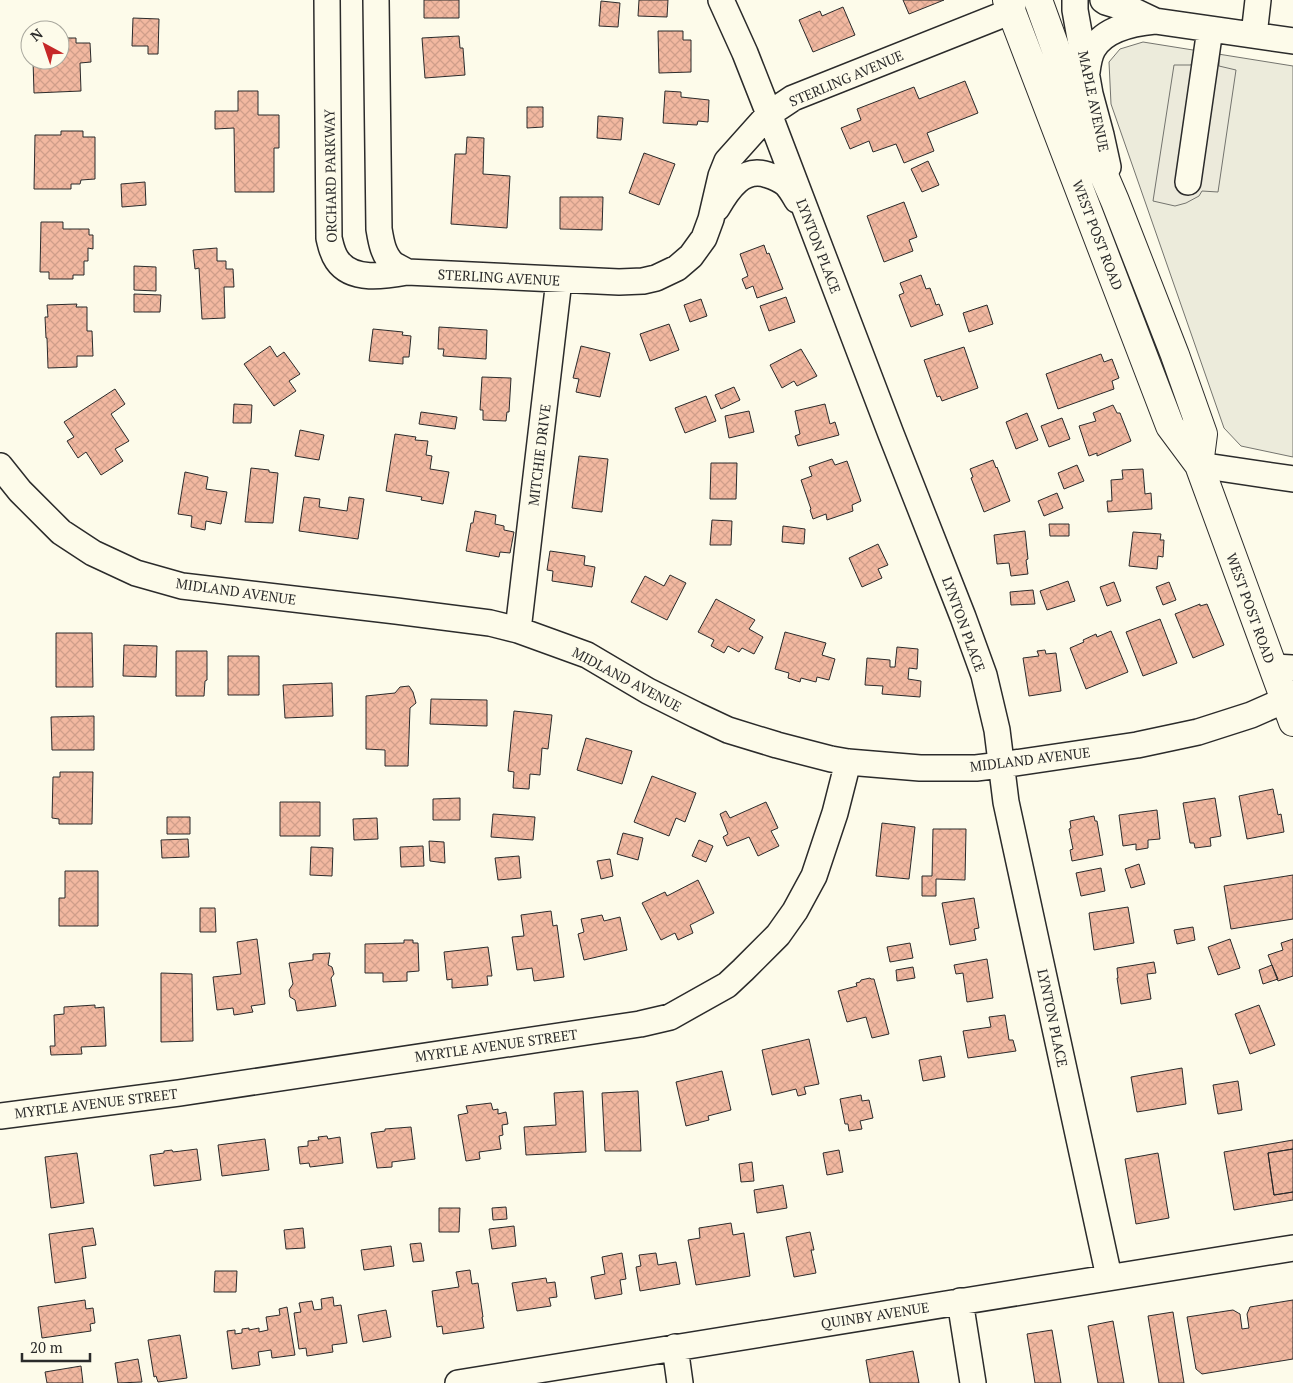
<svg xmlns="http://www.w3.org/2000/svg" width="1293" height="1383" viewBox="0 0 1293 1383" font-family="'PT Serif',serif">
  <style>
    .green { fill: #ecebdb; stroke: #74746e }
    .parking { fill: #eceadb; stroke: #74746e }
    .building { fill: url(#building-cross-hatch); stroke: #2b2b2b }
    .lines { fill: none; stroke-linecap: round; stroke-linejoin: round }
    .minor-casing { stroke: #2b2b2b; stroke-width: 28 }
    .major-casing { stroke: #2b2b2b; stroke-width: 30 }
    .minor { stroke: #fdfbea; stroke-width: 25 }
    .major { stroke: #fdfbea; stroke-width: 28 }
    .labels { text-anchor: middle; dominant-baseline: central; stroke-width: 4; stroke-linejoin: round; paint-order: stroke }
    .street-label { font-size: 14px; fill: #2b2b2b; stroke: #fdfbea }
  </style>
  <defs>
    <pattern id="building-cross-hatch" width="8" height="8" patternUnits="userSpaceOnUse" patternTransform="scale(1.25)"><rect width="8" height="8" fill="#f2b8a0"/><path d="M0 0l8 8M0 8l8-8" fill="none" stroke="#d09e8a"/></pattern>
  </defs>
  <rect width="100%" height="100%" fill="#fdfbea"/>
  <path class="green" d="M1143 42 1293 66V457L1241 446 1224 428 1111 104 1109 62 1120 49Z"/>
  <path class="parking" d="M1194 54H1219V66L1236 70 1218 192 1202 191 1199 196 1186 203 1175 206 1153 201 1174 65H1191Z"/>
  <path class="building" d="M424 0H459V18H424Z
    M639 0H668L667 17 638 16Z
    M903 0H944L909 14Z
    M601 1 620 3 618 27 599 26Z
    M843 7 855 35 813 52 799 20 820 11 822 16Z
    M133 18 159 19 158 54H148V46H132Z
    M658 31H683V40H691V72L659 73Z
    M459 36 460 48H463L465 75 425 78 422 38Z
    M60 38H76V43H90L91 62 80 63 81 91 34 93 33 60H60Z
    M965 81 978 113 927 133 934 151 904 163 896 144 873 152 869 141 850 149 841 128 861 120 857 109 914 87 919 99Z
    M238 91H258V115H279V148H274V192H235L234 128 215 129V111H238Z
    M665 91 681 92V97L709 100 708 122 698 121 697 125 663 123Z
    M527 107H543V127L527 128Z
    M598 116 623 118 621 140 597 138Z
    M61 131H83V137H95V179L81 180 80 184H71V189H34L35 135H61Z
    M467 137 484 138 483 174 510 176 507 228 451 224 455 154H466Z
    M644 153 675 164 659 205 629 193Z
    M928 161 939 185 922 192 911 169Z
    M145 182 146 205 122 207 121 184Z
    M560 197H603L602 230 560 229Z
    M904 202 917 237 909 240 913 251 884 262 867 216Z
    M41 222H63V229H89V235H93V249L88 248V261H84V275H73V279H49V272H40Z
    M764 245 767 254 769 253 783 289 757 298 753 286 746 289 742 279 748 276 740 254Z
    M217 248V261H226V269H233L234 287H224L225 318 202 319 199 268 195 269 193 250Z
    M134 266 156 267V291L134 290Z
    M921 275 926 289 930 288 936 305 939 304 943 315 911 327 899 295 904 293 900 283Z
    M134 294 161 295 160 312H134Z
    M786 297 795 322 769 331 760 306Z
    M701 299 707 316 690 322 684 305Z
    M77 304 76 307H87V331H92L93 356H77V367L48 368 47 338H46L45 317H48L47 305Z
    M987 305 993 324 969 332 963 313Z
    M669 324 679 350 650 361 640 334Z
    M439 327 487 330 486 359 443 356 444 349H438Z
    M373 329 403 332 402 335 411 336 409 357H403V364L369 361Z
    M270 346 277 357 284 352 300 374 289 381 296 391 274 406 244 364Z
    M581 346 610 353 600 397 576 392 579 379 573 378Z
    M964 347 978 388 942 401 940 396 937 397 924 360Z
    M801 349 817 376 797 386 794 381 782 388 770 365Z
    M1101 354 1104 362 1112 359 1119 378 1112 381 1114 389 1058 409 1046 374Z
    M482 377 511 378 509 412H507L506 421 483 420V410H480Z
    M734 387 740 400 721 409 715 395Z
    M115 389 125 404 111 414 129 441 115 449 123 461 101 475 86 452 78 458 67 441 74 437 64 422Z
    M706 396 716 421 685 433 675 408Z
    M234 404 252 405 251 423H233Z
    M825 404 830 424 835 422 839 435 798 446 795 436 800 434 795 411Z
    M1113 405 1117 413H1120L1131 441 1097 456V453L1089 456 1079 426 1096 421 1093 413Z
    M749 411 754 432 729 438 725 416Z
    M421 412 457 417 455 429 419 424Z
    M1027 413 1038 440 1016 449 1006 422Z
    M1062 418 1070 439 1049 447 1041 426Z
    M300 430 324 435 319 460 295 456Z
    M395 434 416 437 415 440 428 441 426 455 432 456 430 469 449 472 443 504 421 500 422 497 386 491Z
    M579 456 608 459 602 512 572 508Z
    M832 459 835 465 847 461 861 501 852 505 853 511 827 520 826 514 813 519 810 510 811 509 801 480 812 476 809 467Z
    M993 460 996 468 997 467 1010 501 984 512 971 478 973 477 970 469Z
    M711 463H737L736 499H710Z
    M1077 465 1084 481 1064 489 1058 473Z
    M251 468 269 470V472L278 473 273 523 245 522Z
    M1143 469 1145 494 1151 493 1152 509 1108 512 1107 501H1112L1111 480 1123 479 1122 470Z
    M185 472 208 477 206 489 227 492 221 524 206 521 205 530 191 527 192 516 178 514Z
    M1057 493 1063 508 1044 516 1038 501Z
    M304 497 320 499 319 507 347 511 349 497 364 499 358 539 299 531Z
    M475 511 496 515 495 524 504 526V530L514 532 510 553 500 552 499 557 466 551 471 523H473Z
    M712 520 732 521 731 545H710Z
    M1049 524H1069V536H1050Z
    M783 526 805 529 804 544 782 542Z
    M1025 531 1028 559 1026 560 1028 574 1011 576 1009 563 997 564 994 535Z
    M1133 532 1161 534 1160 540H1164L1163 557 1158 556 1157 569 1129 566Z
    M878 544 888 565 878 569 882 578 862 587 849 558Z
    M550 551 585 556 584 565 595 567 592 587 552 581 553 571 547 570Z
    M670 575 686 583 667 620 631 602 645 576 664 586Z
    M1068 581 1075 601 1047 610 1040 591Z
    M1114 582 1121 601 1107 606 1100 587Z
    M1169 582 1176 600 1163 605 1156 587Z
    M1033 590 1035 604 1011 605 1010 592Z
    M716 599 755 620 749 629 763 637 754 654 742 648 739 652 728 646 724 653 711 646 714 640 698 632Z
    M1200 604V606L1207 604 1224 645 1193 658 1175 614Z
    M1160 619 1177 663 1143 676 1126 632Z
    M1111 631 1128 672 1086 689 1070 648 1084 642 1083 640 1096 634 1097 637Z
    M785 632 826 643 822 655 835 659 829 680 817 677 816 682 801 678 800 682 788 678 789 673 775 669Z
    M56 633H92L93 687H56Z
    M124 645 157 646 156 677 123 676Z
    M897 647 918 649 917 669 909 668 908 679 921 681 920 697 882 694 883 686 865 685 867 658 890 660V667H895Z
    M1045 650 1046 654 1056 653 1061 691 1029 696 1023 658 1039 656 1037 651Z
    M176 651H207V680L205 681 204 696H176Z
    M228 656H259V695H228Z
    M332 683 333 716 285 718 283 685Z
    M409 686 413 692 416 703 410 708 408 766H385V750L366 749V696L395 693 400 687Z
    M431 699 487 700V726L430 724Z
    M514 711 552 715 548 749 542 748 540 775 530 774 529 789 513 788 514 772 508 771Z
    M94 716V750H52L51 717Z
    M586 738 632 751 622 784 577 770Z
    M60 772H93L92 824H59V819L52 818 53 777H60Z
    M652 776 696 793 685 822 676 818 669 836 634 822Z
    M1273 789 1278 815 1281 814 1284 832 1247 839 1239 796Z
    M460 798V820H433V799Z
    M1215 798 1221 836 1210 838 1211 846 1195 848 1194 843H1190L1183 803Z
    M280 802H320V836H280Z
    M766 802 778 828 771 831 779 846 758 856 749 837 727 846 723 837 728 834 720 814 726 811 730 818Z
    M1157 810 1160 839 1148 840V848L1136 850V844L1123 846 1119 815Z
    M493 814 535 817 533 840 491 837Z
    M1094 816 1095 821H1097L1103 855 1072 861 1070 850 1073 849 1069 829 1071 828 1070 821Z
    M167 817H190V834H167Z
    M377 818 378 839 354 840 353 819Z
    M882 823 915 827 909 879 876 876Z
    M933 829H966L965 880 936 879V896H922V876H932Z
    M623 833 643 838 638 860 617 854Z
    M188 839 189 857 162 858 161 840Z
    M699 840 713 846 706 862 692 856Z
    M429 841 444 842 445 863 430 861Z
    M423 846 424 866 401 867 400 847Z
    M311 847 333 848 332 876 310 875Z
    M519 856 521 878 498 880 495 858Z
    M610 859 613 876 601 879 597 861Z
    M1139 864 1145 884 1131 888 1125 869Z
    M1101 868 1105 891 1081 896 1076 873Z
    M65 871H98V926H59V898H65Z
    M1293 875V919L1231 929 1224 886Z
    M698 880 714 913 690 925 693 933 678 940 675 933 661 940 642 903 665 892 667 896Z
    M974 898 979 928 974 929 976 940 950 945 942 903Z
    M1128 907 1134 943 1094 950 1089 913Z
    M200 908H215L216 932H200Z
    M551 911 553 926 557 925 564 977 534 981 532 968 517 970 512 937 524 936 521 915Z
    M602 915 604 921 620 917 627 950 584 960 578 934 584 932 581 919Z
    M1193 927 1195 940 1177 944 1174 930Z
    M257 939 265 1004 251 1006 253 1012 234 1015 233 1008 217 1010 213 977 241 974 237 942Z
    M1230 939 1240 968 1218 975 1208 947Z
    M1293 939V976L1278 981 1268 955 1283 950 1281 943Z
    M404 940H413V943H418L419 971 407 972V981L383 982V973H365V944L404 943Z
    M910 943 913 958 890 962 887 947Z
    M488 947 492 976H487L488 985 452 988V979L447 980 444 952Z
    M330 953 328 965 332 967 334 974 331 978 336 1006 297 1011 295 1000 290 997 289 990 293 984 289 963 313 960V954Z
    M987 959 993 998 967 1002 963 973 956 974 954 965Z
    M1154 962 1156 973 1147 974 1151 999 1121 1004 1117 978H1118L1117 968Z
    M1272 965 1278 979 1263 984 1259 970Z
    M913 967 915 978 897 981 896 970Z
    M161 973 192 974 193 1041 161 1042Z
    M870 978 871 979H874L889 1034 872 1038 866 1017 847 1022 838 991 857 986 856 983 860 982 861 980Z
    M95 1005V1008L104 1007 106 1046 81 1047 82 1054 51 1055 50 1046H55L54 1015 64 1014V1007Z
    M1259 1005 1275 1045 1250 1054 1235 1014Z
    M1005 1015 1009 1040H1013L1016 1051 968 1058 963 1031 991 1027 989 1017Z
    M809 1039 819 1084 804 1087 806 1094 798 1096 796 1089 772 1095 762 1050Z
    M941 1056 945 1077 923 1081 919 1060Z
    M1182 1068 1186 1104 1137 1112 1131 1077Z
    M722 1071 731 1110 708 1116 709 1120 686 1126 676 1082Z
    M1238 1081 1242 1110 1218 1114 1213 1085Z
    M583 1091 586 1152 526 1155 524 1127 556 1125 554 1093Z
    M638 1091 641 1151H605L602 1093Z
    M861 1095 862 1101 869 1100 873 1118 860 1121 862 1129 849 1131 848 1124H845L840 1099Z
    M491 1103 493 1110 498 1109V1114L506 1112 508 1124 502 1125 503 1135 499 1136 501 1149 479 1152 480 1159 466 1161 458 1115 468 1113 466 1106Z
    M411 1127 415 1159 392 1162V1167L377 1168 371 1133 385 1131V1129Z
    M327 1136 328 1139 340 1137 343 1163 310 1167 309 1163 300 1164 298 1147 308 1146V1141L319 1140 318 1137Z
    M265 1139 269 1170 222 1176 218 1145Z
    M1293 1140V1149L1268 1153 1274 1195 1293 1192V1200L1234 1210 1224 1152Z
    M197 1149 201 1180 154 1186 150 1155 164 1153V1151L172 1150 173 1152Z
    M1293 1149V1192L1274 1195 1268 1153Z
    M839 1150 843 1172 827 1175 823 1153Z
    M77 1153 84 1203 51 1208 45 1157Z
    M1158 1153 1169 1218 1136 1224 1125 1159Z
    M752 1162 754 1181 741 1182 739 1164Z
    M783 1185 787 1208 757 1213 754 1190Z
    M506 1207 507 1219 493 1220 492 1208Z
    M439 1208H460L459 1232H439Z
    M731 1223 733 1235 744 1233 750 1276 696 1285 688 1240 700 1238 699 1228Z
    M514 1226 516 1246 492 1249 489 1229Z
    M93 1228 96 1245 82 1247 86 1278 55 1283 49 1234Z
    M303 1228 305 1248 286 1249 284 1230Z
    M810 1232 814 1250H811L816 1273 794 1277 786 1237Z
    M421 1243 424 1261 413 1262 410 1244Z
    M391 1246 394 1266 364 1270 361 1250Z
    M622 1253 626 1279 620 1280 622 1294 595 1299 591 1277 605 1274 602 1257Z
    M656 1253 658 1265 676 1262 680 1284 640 1291 636 1267 641 1266 639 1255Z
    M470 1270 472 1284 478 1283 483 1317H482L484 1328 443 1334 442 1326 437 1327 432 1291 459 1287 456 1272Z
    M215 1271H237L236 1292H214Z
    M546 1278 547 1283 555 1282 557 1297 549 1298 551 1306 517 1311 512 1283Z
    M333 1297 334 1306 341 1305 347 1343 332 1345 333 1352 307 1356 306 1348 299 1349 294 1313 301 1312 299 1303 312 1301 314 1310 322 1309 321 1299Z
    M85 1300 86 1309 93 1308 95 1323 90 1324 91 1331 42 1338 38 1307Z
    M1293 1300V1359L1202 1374 1196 1369 1187 1317 1233 1310 1240 1314 1242 1329 1249 1328 1247 1314 1250 1307Z
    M287 1307 295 1355 272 1358 271 1350 258 1352 260 1365 232 1369 227 1331 235 1330V1334L242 1333V1329L249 1328V1330L259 1328V1332L268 1330 266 1317 280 1315 279 1309Z
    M386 1310 391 1337 363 1342 358 1315Z
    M1173 1312 1184 1383H1159L1148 1316Z
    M1113 1321 1124 1383H1098L1088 1326Z
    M1052 1330 1061 1383H1035L1027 1334Z
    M180 1335 187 1378 158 1382 156 1376 154 1377 148 1340Z
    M913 1351 919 1383H870L866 1360Z
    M138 1359 142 1382 118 1383 115 1363Z
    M81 1366 83 1383H47L45 1372Z"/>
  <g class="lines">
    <defs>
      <path id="minor" d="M327 0 329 238C331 246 332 253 337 260 352 282 385 276 407 272L619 282 643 281 656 278 677 268 691 256 704 238 711 219 721 176 727 161 769 114 793 98 1012 11 1014 0
        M376 0 379 229C381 241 383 255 393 264 397 267 403 269 407 272
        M721 0 745 53 769 114 891 434 963 617 984 675 997 730 1006 802 1109 1277
        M1075 0V10L1090 94 1101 135 1108 167
        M1103 0 1106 2 1132 10 1155 21 1293 41
        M1254 35 1258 0
        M1087 72C1088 64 1089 56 1093 49 1105 28 1134 23 1155 21
        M1188 182 1210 29
        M717 208C728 189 743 166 768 175 774 177 781 180 786 184 790 188 794 195 797 200
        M1199 465 1293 479
        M0 466 20 491 61 532 93 553 136 573 182 586 396 611 490 623 518 630 587 655 648 691 696 715 728 730 777 745 831 759 848 762 920 768H976L1001 765 1137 745 1198 732 1251 715 1285 700
        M518 630 559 280
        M1273 667 1293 668
        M0 1116 179 1093 640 1024 670 1017 727 985 743 970 778 935 795 911 814 876 835 813 848 762
        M960 1301 973 1383
        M675 1347 680 1383
        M458 1383 1293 1248"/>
      <path id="major" d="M1007 0 1170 426 1199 465 1293 722
        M1038 0 1088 138 1115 201 1175 355 1203 434 1199 465"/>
    </defs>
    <use href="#minor" class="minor-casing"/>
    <use href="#major" class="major-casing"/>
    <use href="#minor" class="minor"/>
    <use href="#major" class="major"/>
  </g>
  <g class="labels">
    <g class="street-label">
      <text transform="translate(846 78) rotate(-23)">STERLING AVENUE</text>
      <text transform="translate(1094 101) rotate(78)">MAPLE AVENUE</text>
      <text transform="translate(330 176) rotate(-91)">ORCHARD PARKWAY</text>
      <text transform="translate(1098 235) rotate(69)">WEST POST ROAD</text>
      <text transform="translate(819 246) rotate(69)">LYNTON PLACE</text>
      <text transform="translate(499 277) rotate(3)">STERLING AVENUE</text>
      <text transform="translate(539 455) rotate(-83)">MITCHIE DRIVE</text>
      <text transform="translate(236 591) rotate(8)">MIDLAND AVENUE</text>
      <text transform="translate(1251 608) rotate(70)">WEST POST ROAD</text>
      <text transform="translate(964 624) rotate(70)">LYNTON PLACE</text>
      <text transform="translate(627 679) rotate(28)">MIDLAND AVENUE</text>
      <text transform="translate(1030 759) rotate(-7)">MIDLAND AVENUE</text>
      <text transform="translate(1053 1018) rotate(78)">LYNTON PLACE</text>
      <text transform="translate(496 1045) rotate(-8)">MYRTLE AVENUE STREET</text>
      <text transform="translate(96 1103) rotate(-7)">MYRTLE AVENUE STREET</text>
      <text transform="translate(875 1315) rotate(-9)">QUINBY AVENUE</text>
    </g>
  </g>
  <g transform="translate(45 45) rotate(320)"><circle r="24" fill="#fdfbea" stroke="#a9a89e"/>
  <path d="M0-4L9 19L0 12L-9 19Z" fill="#c62828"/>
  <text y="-8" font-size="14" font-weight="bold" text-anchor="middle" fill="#2b2b2b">N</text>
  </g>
  <path d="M22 1353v8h68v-8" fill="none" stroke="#2b2b2b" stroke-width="2.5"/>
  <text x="30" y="1353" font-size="15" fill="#2b2b2b" stroke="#fdfbea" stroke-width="4" paint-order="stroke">20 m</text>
</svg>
